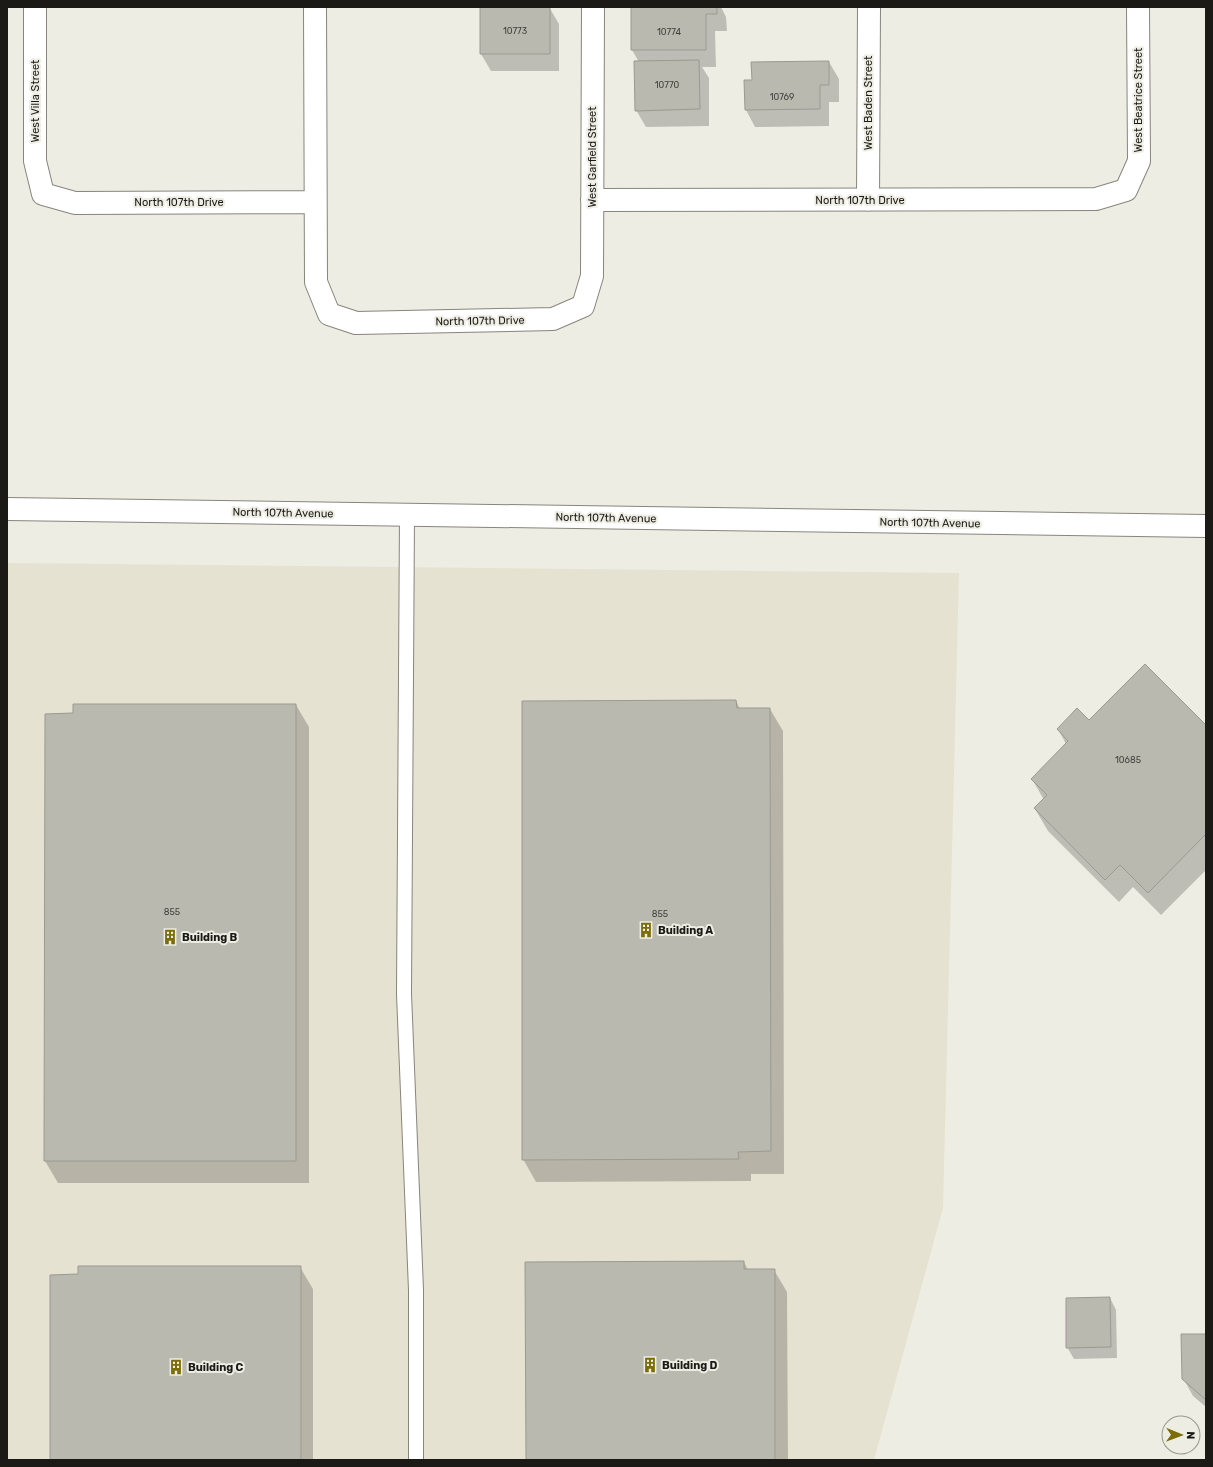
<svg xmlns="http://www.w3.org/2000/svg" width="1213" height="1467" viewBox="0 0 1213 1467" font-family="Rubik,sans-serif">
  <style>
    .built { fill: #e5e2d1 }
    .shadow { fill: #0003 }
    .building { fill: #bab9b0; stroke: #9b9a91 }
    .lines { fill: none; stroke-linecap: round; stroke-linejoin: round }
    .lane-casing { stroke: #87857d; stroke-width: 16 }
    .street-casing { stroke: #87857d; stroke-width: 24 }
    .secondary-casing { stroke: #87857d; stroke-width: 24 }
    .lane { stroke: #fff; stroke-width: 14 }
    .street { stroke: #fff; stroke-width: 22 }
    .secondary { stroke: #fff; stroke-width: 22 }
    .labels { text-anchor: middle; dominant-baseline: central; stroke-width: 4; stroke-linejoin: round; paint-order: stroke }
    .number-label { font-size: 9px; fill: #43423d }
    .street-label { font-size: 11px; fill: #1b1a17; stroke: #eeede3 }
    .poi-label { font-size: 11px; font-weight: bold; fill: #1b1a17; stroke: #eeede3; text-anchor: start }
  </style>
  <rect width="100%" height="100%" fill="#eeede3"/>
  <path class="built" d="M7 563 959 573 943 1208 874 1460H7Z"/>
  <path class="shadow" d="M481 7H549L559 24V71H491L481 54Z
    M632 7H721L726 17 727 31H715L716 67H702L709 78V126L646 127 636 110 639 62 632 50Z
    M765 7H833L834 8H766Z
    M829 62 839 79V102H829V126L755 127 746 110 753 81Z
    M736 701 740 709H770L783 731 784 1174H751V1181L536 1182 523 1159Z
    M296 705 309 727V1183H58L45 1161Z
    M1206 726V870L1161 915 1133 887 1119 902 1048 831 1035 809 1044 800 1032 779 1066 744 1058 729Z
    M744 1262 748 1270H774L787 1292 788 1460H527Z
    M300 1267 313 1289V1460H51Z
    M1110 1298 1116 1310 1117 1358 1074 1359 1067 1347Z
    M1206 1335V1407L1193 1396 1183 1378Z"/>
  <path class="building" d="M480 7H550V54H480Z
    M631 7H717V14H706V50H631Z
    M699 60 700 109 635 111 634 61Z
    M829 61V85H820V109L745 110 744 80H752L751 62Z
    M1145 664 1206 725V834L1148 893 1120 865 1105 880 1034 808 1047 795 1031 779 1068 741 1057 729 1077 708 1089 720Z
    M736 700 737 708H770L771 1151 738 1152 739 1159 522 1160V701Z
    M73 704H296V1161H44L45 714 73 713Z
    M744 1261V1269H775V1460H526L525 1262Z
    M78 1266H301V1460H50V1275L78 1274Z
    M1110 1297 1111 1347 1066 1348V1298Z
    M1181 1334H1206V1400L1182 1379Z"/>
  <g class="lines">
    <defs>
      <path id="lane" d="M407 515 404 994 416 1290V1460"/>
      <path id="street" d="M35 7V161L43 194 75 203 315 202
        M315 7 316 282 329 314 356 323 553 319 583 306 592 276 593 7
        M592 200 1096 199 1126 190 1139 161 1138 7
        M868 200 869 7"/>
      <path id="secondary" d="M7 509 1206 526"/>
    </defs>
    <use href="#lane" class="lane-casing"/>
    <use href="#street" class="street-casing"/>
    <use href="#secondary" class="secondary-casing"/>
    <use href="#lane" class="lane"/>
    <use href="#street" class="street"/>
    <use href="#secondary" class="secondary"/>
  </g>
  <defs>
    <symbol id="building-bare" viewBox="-9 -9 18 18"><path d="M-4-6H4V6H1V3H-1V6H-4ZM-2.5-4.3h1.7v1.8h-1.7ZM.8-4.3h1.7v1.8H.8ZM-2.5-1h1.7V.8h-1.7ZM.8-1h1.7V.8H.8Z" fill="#7d6d08" stroke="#eeede3" stroke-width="2.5" paint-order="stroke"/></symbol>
  </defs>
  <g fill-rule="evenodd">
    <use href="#building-bare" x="635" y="919" width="22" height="22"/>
    <use href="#building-bare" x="159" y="926" width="22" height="22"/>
    <use href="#building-bare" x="639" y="1354" width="22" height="22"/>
    <use href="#building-bare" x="165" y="1356" width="22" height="22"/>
  </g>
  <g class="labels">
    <g class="number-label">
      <text x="515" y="31">10773</text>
      <text x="669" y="32">10774</text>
      <text x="667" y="85">10770</text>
      <text x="782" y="97">10769</text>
      <text x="1128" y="760">10685</text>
      <text x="172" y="912">855</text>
      <text x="660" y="914">855</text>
    </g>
    <g class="street-label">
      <text transform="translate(1138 100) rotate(-90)">West Beatrice Street</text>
      <text transform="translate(35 101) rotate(-90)">West Villa Street</text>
      <text transform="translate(868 103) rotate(-90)">West Baden Street</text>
      <text transform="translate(592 157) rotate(-90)">West Garfield Street</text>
      <text x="860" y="200">North 107th Drive</text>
      <text x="179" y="202">North 107th Drive</text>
      <text transform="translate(480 321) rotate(-1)">North 107th Drive</text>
      <text transform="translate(283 513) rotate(1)">North 107th Avenue</text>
      <text transform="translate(606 518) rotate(1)">North 107th Avenue</text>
      <text transform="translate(930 523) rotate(1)">North 107th Avenue</text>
    </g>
    <g class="poi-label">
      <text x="658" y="930">Building A</text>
      <text x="182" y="937">Building B</text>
      <text x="662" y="1365">Building D</text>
      <text x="188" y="1367">Building C</text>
    </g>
  </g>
  <rect width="1213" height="1467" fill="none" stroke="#1b1a17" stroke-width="16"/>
  <g transform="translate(1181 1435) rotate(91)"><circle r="19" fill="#eeede3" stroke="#9a9991"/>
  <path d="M0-3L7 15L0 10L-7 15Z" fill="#7d6d08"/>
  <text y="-6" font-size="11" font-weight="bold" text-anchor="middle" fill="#1b1a17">N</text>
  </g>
</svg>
